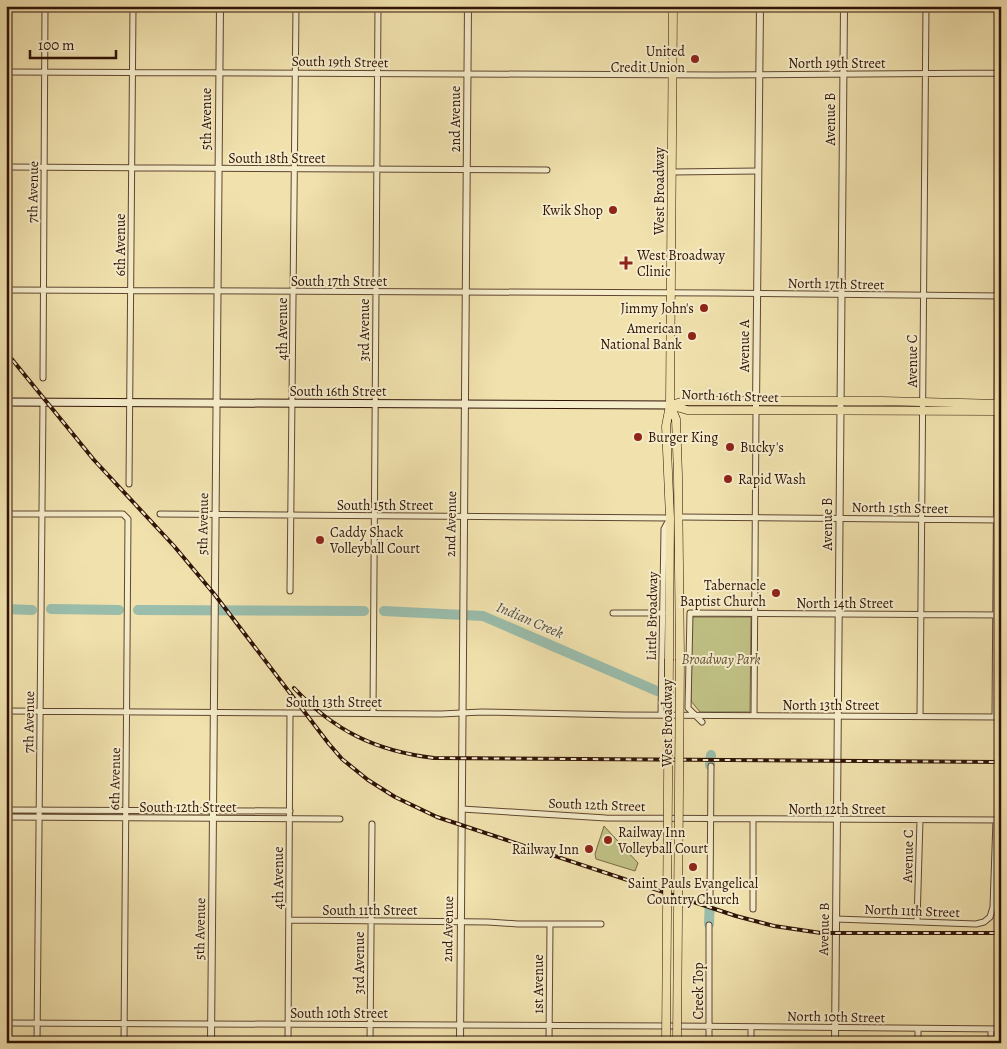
<svg xmlns="http://www.w3.org/2000/svg" width="1007" height="1049" viewBox="0 0 1007 1049" font-family="Alegreya,serif">
  <style>
    .green { fill: #c0c185; stroke: #786a46 }
    .lines { fill: none; stroke-linecap: round; stroke-linejoin: round }
    .river { stroke: #9abdac; stroke-width: 10 }
    .minor-casing { stroke: #604630; stroke-width: 7 }
    .tertiary-casing { stroke: #604630; stroke-width: 8 }
    .secondary-casing { stroke: #301307; stroke-width: 9 }
    .primary-casing { stroke: #301307; stroke-width: 9 }
    .minor { stroke: #f5ecca; stroke-width: 5 }
    .tertiary { stroke: #f5ecca; stroke-width: 6 }
    .secondary { stroke: #f5ecca; stroke-width: 7 }
    .primary { stroke: #f0e1ad; stroke-width: 8 }
    .rail-casing { stroke: #301307; stroke-width: 4 }
    .rail { stroke: #f5ecca; stroke-width: 2; stroke-dasharray: 5.5; stroke-linecap: butt }
    .primary-bridge-casing { stroke: #301307; stroke-width: 9; stroke-linecap: butt }
    .primary-bridge { stroke: #f0e1ad; stroke-width: 8 }
    .poi-dot { fill: #8f2418; stroke: #f5ecca; stroke-width: 2 }
    .labels { text-anchor: middle; dominant-baseline: central; stroke-width: 4; stroke-linejoin: round; paint-order: stroke }
    .poi-label { font-size: 14px; fill: #301307; stroke: #f5ecca; text-anchor: end }
    .street-label { font-size: 14px; fill: #301307; stroke: #f5ecca }
    .park-label { font-size: 14px; font-style: italic; fill: #625033; stroke: #f5ecca }
    .water-label { font-size: 15px; font-style: italic; fill: #554e41; stroke: #f5ecca }
  </style>
  <rect width="100%" height="100%" fill="#f0e1ad"/>
  <filter id="stains"><feTurbulence type="fractalNoise" baseFrequency=".004" numOctaves="4"/><feColorMatrix values="0 0 0 0 .2 0 0 0 0 .09 0 0 0 0 .02 0 0 0 .5 -.17"/></filter>
  <radialGradient id="worn" r=".72"><stop offset=".6" stop-color="#630" stop-opacity="0"/><stop offset="1" stop-color="#630" stop-opacity=".3"/></radialGradient>
  <path class="green" d="M691 617H751L750 712H700L691 701Z
    M604 826 638 863 635 871 596 859 595 854Z"/>
  <g class="lines">
    <path class="river" d="M6 609 32 610
      M51 609 119 610
      M138 610 364 611
      M384 611 483 616 657 691
      M710 765 711 755
      M709 924 710 898"/>
    <defs>
      <path id="minor" d="M6 72 716 75 1001 73
        M6 167 547 170
        M672 172 758 171
        M6 290 715 293 1001 296
        M43 378 45 6
        M129 484 133 6
        M6 514H123L128 519 124 1043
        M160 514 670 518 664 529 661 715
        M680 517 1001 520
        M290 591 296 6
        M613 613H663
        M6 711 441 714 482 712 624 715 1001 717
        M373 713 378 6
        M754 715 756 410
        M920 716 926 6
        M995 717 1000 6
        M702 722 688 708 690 613 1001 615
        M462 809 606 818 1001 820
        M6 810 290 811
        M6 817 340 819
        M710 898 711 766
        M753 909V819
        M836 919 976 924 984 922 990 917 993 907 996 820
        M289 920 488 922 518 924H601
        M917 922 920 820
        M6 1023 672 1026 1001 1029
        M37 1043 43 402
        M288 1043 290 713
        M370 1043 372 824
        M549 1043 550 925
        M709 1043V925
        M751 1043V1027
        M918 1043V1029
        M991 1043V1029"/>
      <path id="tertiary" d="M756 406 760 6
        M211 1043 220 6
        M460 1043 468 6
        M835 1043 844 6"/>
      <path id="secondary" d="M6 402 670 405"/>
      <path id="primary" d="M670 405 685 401H882L1001 404
        M670 405 687 410 1001 411
        M670 405 676 419 678 475 680 659
        M669 659 670 518 666 426 670 405 673 6"/>
    </defs>
    <use href="#minor" class="minor-casing"/>
    <use href="#tertiary" class="tertiary-casing"/>
    <use href="#secondary" class="secondary-casing"/>
    <use href="#primary" class="primary-casing"/>
    <use href="#minor" class="minor"/>
    <use href="#tertiary" class="tertiary"/>
    <use href="#secondary" class="secondary"/>
    <use href="#primary" class="primary"/>
    <defs>
      <path id="rail" d="M6 352 94 460 174 546 215 595 329 744 342 759 368 780 395 797 437 817 736 916 774 926 821 933H1001
        M294 688C334 731 376 751 434 758L1001 762"/>
    </defs>
    <use href="#rail" class="rail-casing"/>
    <use href="#rail" class="rail"/>
    <defs>
      <path id="primary-bridge" d="M666 1043 669 659
        M677 1043 680 659"/>
    </defs>
    <use href="#primary-bridge" class="primary-bridge-casing"/>
    <use href="#primary-bridge" class="primary-bridge"/>
  </g>
  <g class="poi-dot">
    <circle cx="695" cy="59" r="5"/>
    <circle cx="613" cy="210" r="5"/>
    <path d="M623.5 255.5h5v5h5v5h-5v5h-5v-5h-5v-5h5z"/>
    <circle cx="704" cy="308" r="5"/>
    <circle cx="692" cy="336" r="5"/>
    <circle cx="638" cy="437" r="5"/>
    <circle cx="730" cy="447" r="5"/>
    <circle cx="728" cy="479" r="5"/>
    <circle cx="320" cy="540" r="5"/>
    <circle cx="776" cy="593" r="5"/>
    <circle cx="608" cy="840" r="5"/>
    <circle cx="589" cy="849" r="5"/>
    <circle cx="693" cy="867" r="5"/>
  </g>
  <g class="labels">
    <g class="poi-label">
      <text x="685" y="51">United<tspan x="685" dy="16">Credit Union</tspan></text>
      <text x="603" y="210">Kwik Shop</text>
      <text x="637" y="255" text-anchor="start">West Broadway<tspan x="637" dy="16">Clinic</tspan></text>
      <text x="694" y="308">Jimmy John's</text>
      <text x="682" y="328">American<tspan x="682" dy="16">National Bank</tspan></text>
      <text x="648" y="437" text-anchor="start">Burger King</text>
      <text x="740" y="447" text-anchor="start">Bucky's</text>
      <text x="738" y="479" text-anchor="start">Rapid Wash</text>
      <text x="330" y="532" text-anchor="start">Caddy Shack<tspan x="330" dy="16">Volleyball Court</tspan></text>
      <text x="766" y="585">Tabernacle<tspan x="766" dy="16">Baptist Church</tspan></text>
      <text x="618" y="832" text-anchor="start">Railway Inn<tspan x="618" dy="16">Volleyball Court</tspan></text>
      <text x="579" y="849">Railway Inn</text>
      <text x="693" y="883" text-anchor="middle">Saint Pauls Evangelical<tspan x="693" dy="16">Country Church</tspan></text>
    </g>
    <g class="street-label">
      <text transform="translate(340 62) rotate(1)">South 19th Street</text>
      <text x="837" y="63">North 19th Street</text>
      <text transform="translate(206 119) rotate(-90)">5th Avenue</text>
      <text transform="translate(455 119) rotate(-90)">2nd Avenue</text>
      <text transform="translate(830 119) rotate(-90)">Avenue B</text>
      <text x="277" y="158">South 18th Street</text>
      <text transform="translate(659 191) rotate(-90)">West Broadway</text>
      <text transform="translate(33 192) rotate(-89)">7th Avenue</text>
      <text transform="translate(120 245) rotate(-90)">6th Avenue</text>
      <text x="339" y="281">South 17th Street</text>
      <text transform="translate(836 284) rotate(1)">North 17th Street</text>
      <text transform="translate(282 329) rotate(-90)">4th Avenue</text>
      <text transform="translate(364 330) rotate(-90)">3rd Avenue</text>
      <text transform="translate(744 346) rotate(-90)">Avenue A</text>
      <text transform="translate(912 361) rotate(-90)">Avenue C</text>
      <text x="338" y="391">South 16th Street</text>
      <text transform="translate(730 396) rotate(2)">North 16th Street</text>
      <text x="385" y="505">South 15th Street</text>
      <text transform="translate(900 508) rotate(1)">North 15th Street</text>
      <text transform="translate(203 524) rotate(-89)">5th Avenue</text>
      <text transform="translate(451 524) rotate(-89)">2nd Avenue</text>
      <text transform="translate(827 524) rotate(-90)">Avenue B</text>
      <text x="845" y="603">North 14th Street</text>
      <text transform="translate(652 616) rotate(-89)">Little Broadway</text>
      <text x="334" y="702">South 13th Street</text>
      <text x="831" y="705">North 13th Street</text>
      <text transform="translate(29 722) rotate(-89)">7th Avenue</text>
      <text transform="translate(667 723) rotate(-90)">West Broadway</text>
      <text transform="translate(115 779) rotate(-89)">6th Avenue</text>
      <text transform="translate(597 805) rotate(2)">South 12th Street</text>
      <text x="188" y="807">South 12th Street</text>
      <text x="837" y="809">North 12th Street</text>
      <text transform="translate(908 856) rotate(-89)">Avenue C</text>
      <text transform="translate(278 878) rotate(-90)">4th Avenue</text>
      <text x="370" y="910">South 11th Street</text>
      <text transform="translate(912 911) rotate(2)">North 11th Street</text>
      <text transform="translate(200 929) rotate(-89)">5th Avenue</text>
      <text transform="translate(448 929) rotate(-89)">2nd Avenue</text>
      <text transform="translate(824 929) rotate(-89)">Avenue B</text>
      <text transform="translate(359 963) rotate(-90)">3rd Avenue</text>
      <text transform="translate(538 984) rotate(-90)">1st Avenue</text>
      <text transform="translate(698 991) rotate(-90)">Creek Top</text>
      <text x="339" y="1013">South 10th Street</text>
      <text transform="translate(836 1017) rotate(1)">North 10th Street</text>
    </g>
    <g class="park-label">
      <text x="721" y="659">Broadway Park</text>
    </g>
    <g class="water-label">
      <text transform="translate(530 620) rotate(23)">Indian Creek</text>
    </g>
  </g>
  <rect width="1007" height="1049" fill="none" stroke="#f0e1ad" stroke-width="25"/>
  <rect x="8" y="8" width="992" height="1034" fill="none" stroke="#301307" stroke-width="2.5"/>
  <rect x="12" y="12" width="982" height="1024" fill="none" stroke="#301307"/>
  <path d="M30 50v8h86v-8" fill="none" stroke="#301307" stroke-width="2.5"/>
  <text x="38" y="50" font-size="15" fill="#301307" stroke="#f5ecca" stroke-width="4" paint-order="stroke">100 m</text>
  <rect width="100%" height="100%" filter="url(#stains)"/>
  <rect width="100%" height="100%" fill="url(#worn)"/>
</svg>
